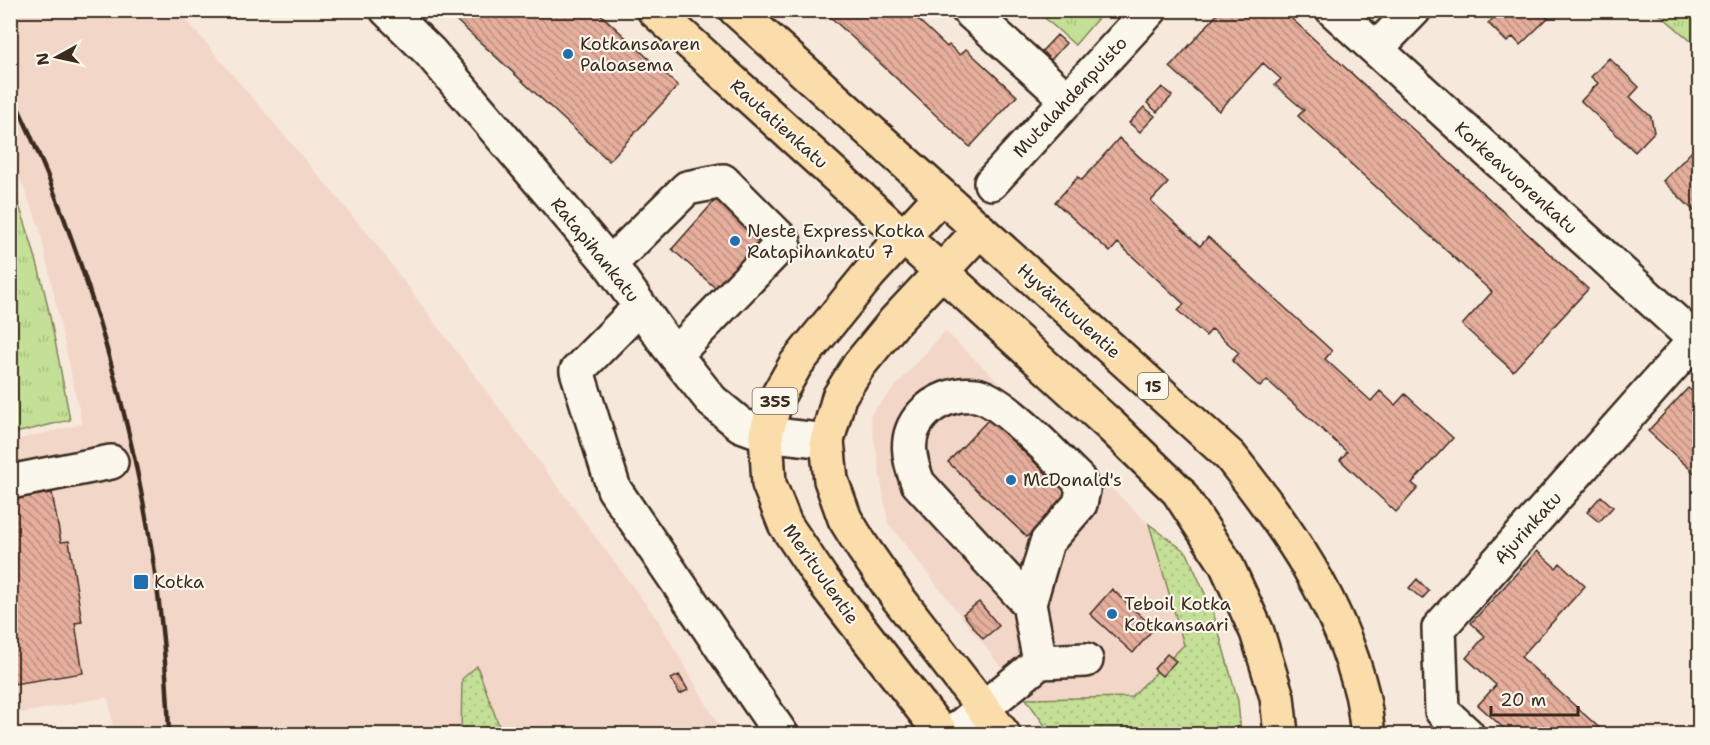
<svg xmlns="http://www.w3.org/2000/svg" width="1710" height="745" viewBox="0 0 1710 745" font-family="'Shantell Sans',sans-serif">
  <style>
    .built { fill: #f2d7c9 }
    .grass { fill: url(#grass-dots); stroke: #80845a; stroke-width: 1.5 }
    .park { fill: url(#park-tufts); stroke: #80845a; stroke-width: 1.5 }
    .building { fill: url(#building-back-hatch); stroke: #3b2a1e; stroke-width: 1.5 }
    .lines { fill: none; stroke-linecap: round; stroke-linejoin: round }
    .minor-casing { stroke: #3b2a1e; stroke-width: 38 }
    .major-casing { stroke: #3b2a1e; stroke-width: 38 }
    .highway-casing { stroke: #3b2a1e; stroke-width: 38 }
    .minor { stroke: #fbf7ec; stroke-width: 33 }
    .major { stroke: #faddab; stroke-width: 33 }
    .highway { stroke: #faddab; stroke-width: 33 }
    .rail { stroke: #3b2a1e; stroke-width: 4.5 }
    .poi-dot { fill: #1f6fb2; stroke: #fbf7ec; stroke-width: 2 }
    .labels { text-anchor: middle; dominant-baseline: central; stroke-width: 4.5; stroke-linejoin: round; paint-order: stroke }
    .shield { fill: #fbf7ec; stroke: #75685c; stroke-width: 1.5 }
    .shield-label { font-size: 16px; font-weight: bold; fill: #3b2a1e }
    .poi-label { font-size: 18px; fill: #3b2a1e; stroke: #fbf7ec; text-anchor: start }
    .street-label { font-size: 18px; fill: #3b2a1e; stroke: #fbf7ec }
  </style>
  <defs>
    <pattern id="grass-dots" width="8" height="8" patternUnits="userSpaceOnUse" patternTransform="scale(1.5)"><rect width="8" height="8" fill="#c4df96"/><path d="M2 2h.1M6 6h.1" fill="none" stroke="#a9c081" stroke-width="1.8" stroke-linecap="round"/></pattern>
    <pattern id="park-tufts" width="24" height="20" patternUnits="userSpaceOnUse" patternTransform="scale(1.5)"><rect width="24" height="20" fill="#c4df96"/><path d="M3 7l-1-3M5 7V3M7 7l1-3M15 17l-1-3M17 17v-4M19 17l1-3" fill="none" stroke="#a9c081"/></pattern>
    <pattern id="building-back-hatch" width="6" height="6" patternUnits="userSpaceOnUse" patternTransform="scale(1.5)"><rect width="6" height="6" fill="#e6ae9d"/><path d="M-1 5l2 2M0 0l6 6M5-1l2 2" fill="none" stroke="#bc8e7f"/></pattern>
  </defs>
  <rect width="100%" height="100%" fill="#f7e8dc"/>
  <filter id="ink" filterUnits="userSpaceOnUse"><feTurbulence type="fractalNoise" baseFrequency=".0167" numOctaves="2"/><feDisplacementMap in="SourceGraphic" scale="12" xChannelSelector="R" yChannelSelector="G"/><feConvolveMatrix kernelMatrix="1 2 1 2 8 2 1 2 1" color-interpolation-filters="sRGB"/></filter>
  <g filter="url(#ink)">
    <path class="built" d="M11 11H179L373 240 658 620 724 734H114L108 697 11 715 10 441 82 424 39 226 11 156Z
      M945 331 1149 524 1184 645 1131 697 1026 699 888 523 870 415Z"/>
    <path class="grass" d="M1149 524 1187 553 1213 612 1238 701 1241 734H1051L1026 699 1131 697 1184 645Z
      M477 666 502 734H461L462 679Z"/>
    <path class="park" d="M1037 11H1104L1075 45Z
      M1656 11H1699V48Z
      M11 185C42 260 55 340 70 420L11 434Z"/>
    <path class="building" d="M467 10H596L678 86 609 161 457 21Z
      M823 10H908L947 47 949 45 960 55 966 49 1017 96 970 147Z
      M1221 10H1282L1588 289 1513 371 1462 325 1492 292 1298 116 1304 110 1275 85 1281 79 1263 63 1219 111 1170 67Z
      M1488 10H1541L1548 18 1520 45 1513 37 1507 42 1488 23 1495 17Z
      M1057 35 1066 43 1051 60 1042 51Z
      M1609 58 1639 87 1630 97 1651 117 1654 132 1635 152 1581 101 1598 83 1591 77Z
      M1162 87 1172 96 1157 112 1147 103Z
      M1144 107 1155 116 1140 132 1129 123Z
      M1119 138 1168 183 1151 201 1200 246 1208 237 1332 351 1325 359 1371 401 1380 391 1395 405 1405 394 1453 438 1412 483 1418 488 1396 512 1340 460 1347 452 1267 380 1260 387 1232 361 1239 353 1212 329 1206 336 1178 311 1184 304 1118 243 1110 252 1055 202 1078 177 1082 180Z
      M1700 143V217L1663 181Z
      M718 197 769 242 722 294 672 249Z
      M1688 388 1700 398V478L1648 431Z
      M989 419 1068 494 1027 537 948 462Z
      M52 493 61 542 69 541 82 622 75 623 83 673 14 684 10 663V499Z
      M1601 496 1613 507 1599 522 1587 512Z
      M1537 551 1556 568 1560 563 1585 586 1521 657 1606 734H1510L1478 705 1496 685 1466 658 1485 636 1471 623Z
      M1417 579 1429 591 1422 599 1409 588Z
      M1112 589 1154 628 1133 653 1090 614Z
      M979 602 999 626 983 639 963 614Z
      M1167 654 1176 661 1162 676 1154 669Z
      M679 675 688 690 680 694 671 679Z"/>
    <g class="lines">
      <defs>
        <path id="minor" d="M387 10 430 52 610 264 668 346 712 401 741 425 766 434 827 441
          M968 10 1068 100
          M1333 10 1700 344
          M1376 49 1414 10
          M991 183 1150 10
          M610 264 687 188 723 181 784 242 675 355
          M640 307 577 371 614 489 781 734
          M10 482 111 462
          M1040 662 1086 660
          M951 734 1040 662 1029 604 1047 542 1080 504 1083 490 1078 479C1057 459 1001 398 976 395 957 392 934 401 922 415 903 436 909 460 918 483L1029 604
          M1467 734 1442 711 1439 628 1695 340"/>
        <path id="major" d="M941 196 870 273 796 364 776 399 766 434 769 484 785 524 821 578 942 734
          M980 230 895 321 859 365 839 397 827 441 831 480 845 519 863 548 898 598 1003 734"/>
        <path id="highway" d="M654 10 1111 426 1178 491 1226 564 1257 632 1277 697 1281 734
          M736 10 1230 456C1288 529 1339 601 1362 694 1365 707 1366 721 1368 734"/>
      </defs>
      <use href="#minor" class="minor-casing"/>
      <use href="#major" class="major-casing"/>
      <use href="#highway" class="highway-casing"/>
      <use href="#minor" class="minor"/>
      <use href="#major" class="major"/>
      <use href="#highway" class="highway"/>
      <path class="rail" d="M10 90C102 284 163 520 169 734"/>
    </g>
  </g>
  <g class="poi-dot">
    <circle cx="568" cy="54" r="6"/>
    <circle cx="735" cy="241" r="6"/>
    <circle cx="1011" cy="480" r="6"/>
    <rect x="133" y="574" width="16" height="16" rx="3"/>
    <circle cx="1112" cy="614" r="6"/>
  </g>
  <g class="labels">
    <g class="shield">
      <rect x="1138" y="373" width="30" height="26" rx="4.5"/>
      <rect x="752.5" y="388" width="45" height="26" rx="4.5"/>
    </g>
    <g class="shield-label">
      <text x="1153" y="386">15</text>
      <text x="775" y="401">355</text>
    </g>
    <g class="poi-label">
      <text x="580" y="44">Kotkansaaren<tspan x="580" dy="21">Paloasema</tspan></text>
      <text x="747" y="231">Neste Express Kotka<tspan x="747" dy="21">Ratapihankatu 7</tspan></text>
      <text x="1023" y="480">McDonald's</text>
      <text x="154" y="582">Kotka</text>
      <text x="1124" y="604">Teboil Kotka<tspan x="1124" dy="21">Kotkansaari</tspan></text>
    </g>
    <g class="street-label">
      <text transform="translate(1070 97) rotate(-47)">Mutalahdenpuisto</text>
      <text transform="translate(779 124) rotate(42)">Rautatienkatu</text>
      <text transform="translate(1516 178) rotate(42)">Korkeavuorenkatu</text>
      <text transform="translate(595 250) rotate(51)">Ratapihankatu</text>
      <text transform="translate(1069 311) rotate(42)">Hyväntuulentie</text>
      <text transform="translate(1528 528) rotate(-48)">Ajurinkatu</text>
      <text transform="translate(821 574) rotate(55)">Merituulentie</text>
    </g>
  </g>
  <rect width="1710" height="745" fill="none" stroke="#fbf7ec" stroke-width="36"/>
  <rect x="18" y="18" width="1674" height="709" fill="none" stroke="#3b2a1e" stroke-width="2" filter="url(#ink)"/>
  <g transform="translate(57 57) rotate(262)" stroke="#fbf7ec" stroke-width="4.5" paint-order="stroke">
  <path d="M0-4.5L10 22L0 15L-10 22Z" fill="#3b2a1e"/>
  <text y="-9" font-size="16" font-weight="bold" text-anchor="middle" fill="#3b2a1e">N</text>
  </g>
  <path d="M1491 706v9h87v-9" fill="none" stroke="#3b2a1e" stroke-width="3"/>
  <text x="1500" y="706" font-size="18" fill="#3b2a1e" stroke="#fbf7ec" stroke-width="4.5" paint-order="stroke">20 m</text>
</svg>
